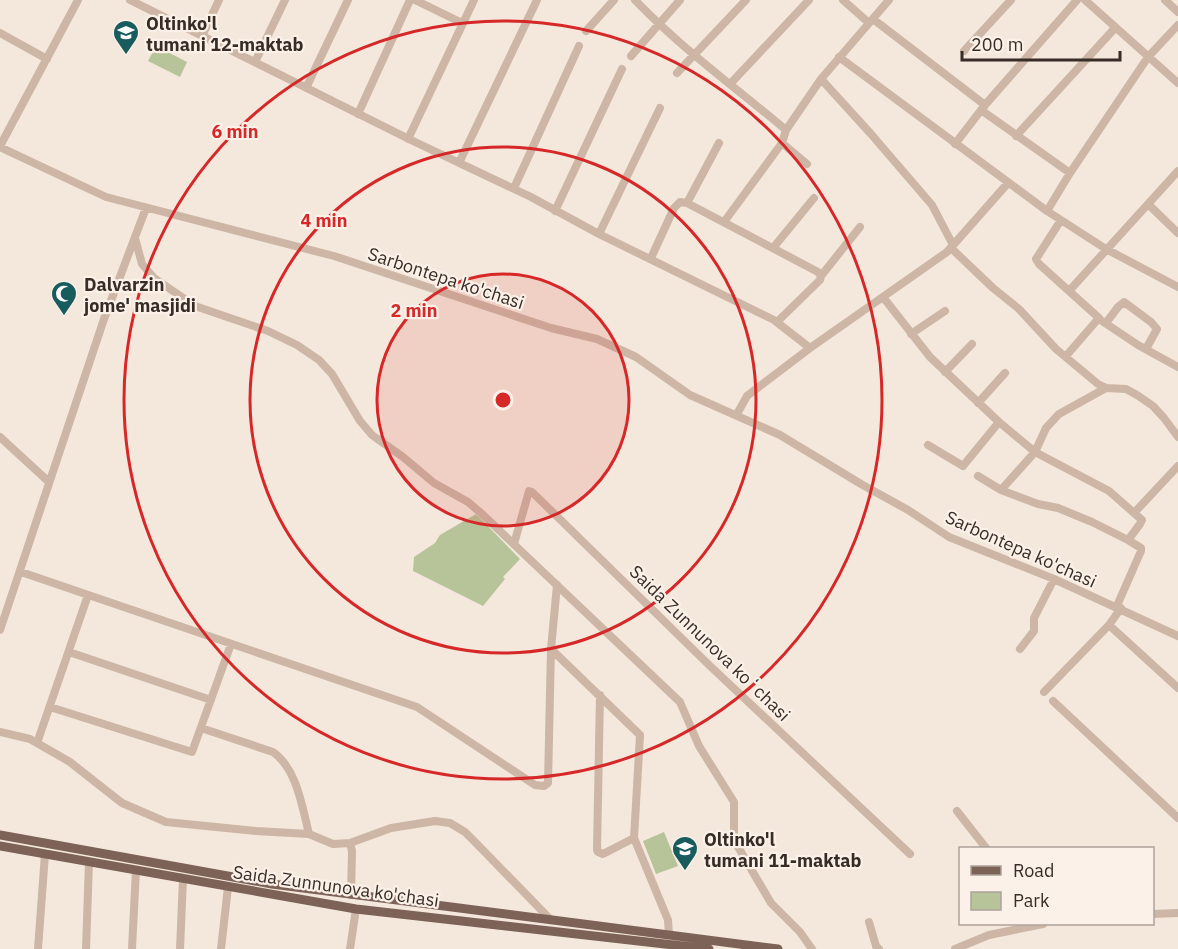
<svg xmlns="http://www.w3.org/2000/svg" width="1178" height="949" viewBox="0 0 1178 949" font-family="'IBM Plex Sans',sans-serif">
  <style>
    .green { fill: #b7c499 }
    .lines { fill: none; stroke-linecap: round; stroke-linejoin: round }
    .minor { stroke: #cdb6a5; stroke-width: 8 }
    .major { stroke: #7c6257; stroke-width: 9 }
    .ring { fill: none; stroke: #d62828; stroke-width: 3 }
    .labels { text-anchor: middle; dominant-baseline: central; stroke-width: 4.5; stroke-linejoin: round; paint-order: stroke }
    .poi-label { font-size: 18px; font-weight: bold; fill: #382c27; stroke: #fbf1e8; text-anchor: start }
    .street-label { font-size: 18px; fill: #382c27; stroke: #fbf1e8 }
    .centre { fill: #d62828; stroke: #fbf1e8; stroke-width: 3 }
    .ring-label { font-size: 18px; text-anchor: middle; font-weight: bold; fill: #d62828; stroke: #fbf1e8; stroke-width: 4.5; stroke-linejoin: round; paint-order: stroke }
  </style>
  <rect width="100%" height="100%" fill="#f4e7db"/>
  <path class="green" d="M156 46 187 62 180 77 148 61Z
    M476 514 520 559 503 577 505 579 483 606 413 571 414 557 435 543 440 535Z
    M664 832 678 866 656 874 643 841Z"/>
  <g class="lines">
    <path class="minor" d="M130 0 413 141 531 197 599 234 774 320 810 348
      M415 0 462 23
      M635 0C682 49 735 87 786 130
      M843 0 869 23
      M1085 0 1178 83
      M1165 0 1178 12
      M873 19 985 105
      M586 31 614 0
      M0 33 47 59
      M202 36 219 0
      M964 51 1011 0
      M631 56 680 0
      M839 57 1047 211 1106 249 1178 287
      M255 62 285 0
      M677 73 746 0
      M821 79 871 134 932 205 953 245
      M731 83 809 0
      M306 88 348 0
      M981 110 1070 173
      M358 114 410 0
      M1016 136 1115 28
      M408 139 474 0
      M782 143 807 164
      M955 144 985 105 1077 0
      M0 146 78 0
      M0 147 106 197 334 256 551 328 597 339 636 357 690 395 780 435 861 484 908 510 949 537 1054 579 1178 636
      M459 163 537 0
      M514 188 579 46
      M687 203 719 143
      M1148 204 1178 233
      M555 211 622 69
      M1047 211 1070 173 1148 57 1178 25
      M1061 220 1036 259 1039 264 1069 291
      M724 222 782 143 786 130 821 79 889 0
      M599 234 660 108
      M135 238 142 264 154 278 195 306 268 331 297 345 319 360 332 374 360 421 372 435 403 457 434 483 468 502 482 514 680 702 699 746 734 802V840L771 903 800 932 812 949
      M773 248 814 198
      M951 248 993 288 1019 309 1056 349 1098 384 1106 388 1126 389 1137 395 1153 406 1164 418 1178 437
      M651 258 674 208 680 202 687 203 818 272 821 276 820 280 777 322
      M821 276 860 227
      M883 297 930 357 999 422 1035 452 1109 491 1142 520 1140 524 1128 540
      M1102 321 1138 345 1178 367
      M1106 323 1118 307 1124 302 1151 322 1157 329 1146 349
      M911 334 945 311
      M1066 356 1099 318 1069 291 1178 171
      M945 372 972 344
      M978 403 1005 373
      M737 414 747 396 810 348 947 252 1008 183
      M0 437 49 482
      M928 445 963 466 999 422
      M978 476 1001 490 1038 504 1058 508 1092 522 1128 540 1141 548V551L1116 608
      M1001 490 1035 452 1046 428 1059 414 1106 388
      M1134 513 1178 466
      M514 544 529 491 532 492 709 665 910 854
      M21 572 417 707 535 785 544 786 548 783 551 649 557 585
      M1109 625 1178 688
      M0 630 104 319 146 208
      M551 649 640 735 634 838 668 920 669 935
      M1020 649 1034 631V618L1054 579
      M69 652 211 700
      M1044 692 1109 625 1121 608
      M600 695 597 850 598 852 603 854 634 838
      M1053 701 1178 818
      M50 707 192 752 231 644
      M201 728 273 752C297 769 302 806 309 834
      M0 732 30 739 70 762 122 803 166 822 256 831 309 834 333 844 350 843 391 828 435 821 450 823 465 832 476 843 551 920
      M37 743 88 595
      M957 811 986 848
      M350 843 352 851 351 895
      M1152 914 1178 913
      M869 922 876 946 879 949
      M38 949 45 854
      M86 949 89 862
      M132 949 136 870
      M180 949 183 879
      M221 949 228 887
      M350 949 356 909
      M955 949 989 935 1043 924"/>
    <path class="major" d="M0 835 272 884 778 949
      M0 846 356 909 709 949"/>
  </g>
  <circle cx="503" cy="400" r="126" fill="#d62828" fill-opacity=".12"/>
  <g class="ring">
    <circle cx="503" cy="400" r="126"/>
    <circle cx="503" cy="400" r="253"/>
    <circle cx="503" cy="400" r="379"/>
  </g>
  <defs>
    <symbol id="school-pin" viewBox="-11 -11 22 30"><path d="M0 17L-7.5 6A9.5 9.5 0 1 1 7.5 6Z" fill="#195c5e" stroke="#fbf1e8"/><path d="M0-5L7-2L0 1L-7-2ZM-4 1L0 2.5L4 1V4Q0 6-4 4Z" fill="#fff"/></symbol>
    <symbol id="mosque-pin" viewBox="-11 -11 22 30"><path d="M0 17L-7.5 6A9.5 9.5 0 1 1 7.5 6Z" fill="#195c5e" stroke="#fbf1e8"/><path d="M3.5-4.9A6 6 0 1 0 3.5 4.9A5 5 0 1 1 3.5-4.9Z" fill="#fff"/></symbol>
  </defs>
  <g fill-rule="evenodd">
    <use href="#school-pin" x="111" y="18" width="30" height="40"/>
    <use href="#mosque-pin" x="49" y="279" width="30" height="40"/>
    <use href="#school-pin" x="670" y="834" width="30" height="40"/>
  </g>
  <g class="labels">
    <g class="poi-label">
      <text x="146" y="23">Oltinko'l<tspan x="146" dy="21">tumani 12-maktab</tspan></text>
      <text x="84" y="284">Dalvarzin<tspan x="84" dy="21">jome' masjidi</tspan></text>
      <text x="704" y="839">Oltinko'l<tspan x="704" dy="21">tumani 11-maktab</tspan></text>
    </g>
    <g class="street-label">
      <text transform="translate(446 278) rotate(18)">Sarbontepa ko'chasi</text>
      <text transform="translate(1021 549) rotate(24)">Sarbontepa ko'chasi</text>
      <text transform="translate(710 643) rotate(44)">Saida Zunnunova koʻchasi</text>
      <text transform="translate(336 886) rotate(8)">Saida Zunnunova ko'chasi</text>
    </g>
  </g>
  <circle cx="503" cy="400" r="9" class="centre"/>
  <g class="ring-label">
    <text x="235" y="138">6 min</text>
    <text x="324" y="227">4 min</text>
    <text x="414" y="317">2 min</text>
  </g>
  <rect x="959" y="847" width="195" height="78" fill="#fbf1e8" stroke="#ada29b" stroke-width="1.5"/>
  <rect x="971" y="866" width="30" height="9" fill="#7c6257" stroke="#ada29b" stroke-width="1.5"/>
  <text x="1013" y="877" font-size="18" fill="#382c27">Road</text>
  <rect x="971" y="892" width="30" height="18" fill="#b7c499" stroke="#ada29b" stroke-width="1.5"/>
  <text x="1013" y="907" font-size="18" fill="#382c27">Park</text>
  <path d="M962 51v9h158v-9" fill="none" stroke="#382c27" stroke-width="3"/>
  <text x="971" y="51" font-size="18" fill="#382c27" stroke="#fbf1e8" stroke-width="4.5" paint-order="stroke">200 m</text>
</svg>
